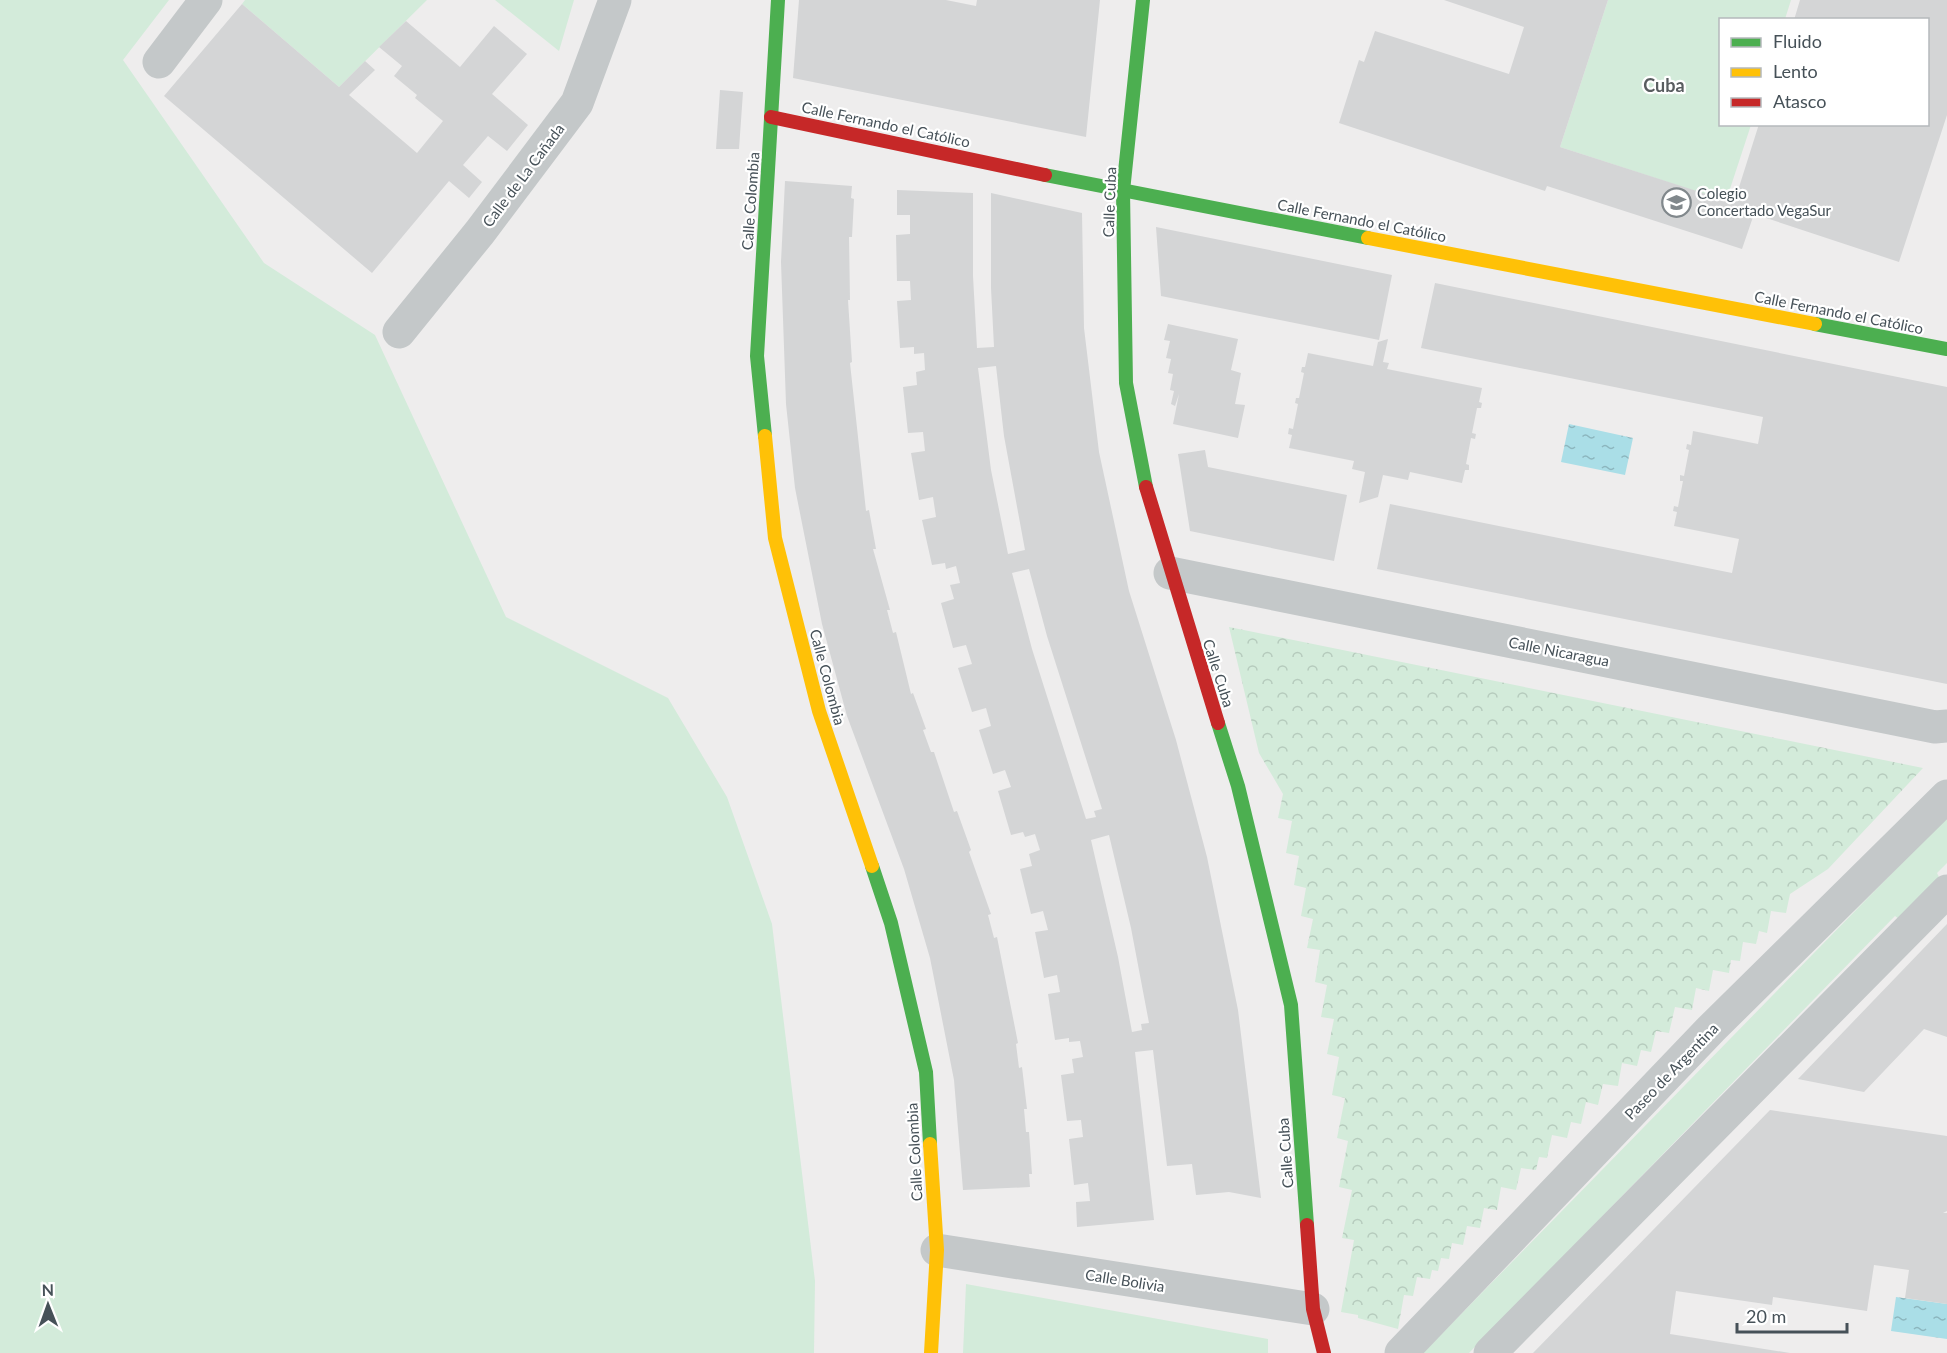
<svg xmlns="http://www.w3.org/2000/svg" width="1947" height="1353" viewBox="0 0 1947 1353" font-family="Lato,sans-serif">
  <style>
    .green { fill: #d3ebda }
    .park { fill: url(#park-crowns) }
    .water { fill: url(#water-ripples) }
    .building { fill: #d4d5d6; fill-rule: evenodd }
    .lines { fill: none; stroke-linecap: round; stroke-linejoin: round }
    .street { stroke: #c4c8c9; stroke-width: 33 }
    .fast { stroke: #4caf50; stroke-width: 14 }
    .slow { stroke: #ffc107; stroke-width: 14 }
    .jam { stroke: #c62828; stroke-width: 14 }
    .labels { text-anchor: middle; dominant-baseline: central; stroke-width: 4.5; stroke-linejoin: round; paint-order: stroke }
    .street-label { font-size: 15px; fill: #465158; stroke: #fff }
    .poi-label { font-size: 15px; fill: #465158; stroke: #fff; text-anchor: start }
    .quarter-label { font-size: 18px; font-weight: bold; fill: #595d60; stroke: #fff }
  </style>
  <defs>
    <pattern id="park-crowns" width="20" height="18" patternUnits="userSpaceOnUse" patternTransform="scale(1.5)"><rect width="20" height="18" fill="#d3ebda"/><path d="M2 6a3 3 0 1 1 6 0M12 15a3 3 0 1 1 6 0" fill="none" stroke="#b6cbbd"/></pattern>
    <pattern id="water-ripples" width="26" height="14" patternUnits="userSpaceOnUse" patternTransform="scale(1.5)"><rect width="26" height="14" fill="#aadee7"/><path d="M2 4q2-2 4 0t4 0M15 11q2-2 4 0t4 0" fill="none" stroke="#8cb6be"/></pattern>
  </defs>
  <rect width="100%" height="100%" fill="#eeeded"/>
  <path class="green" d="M0 0H169L123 60 264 263 375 335 506 617 668 698 727 797 772 924 815 1281 814 1353H0Z
    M245 0H427L339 87 242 4Z
    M495 0H574L559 51Z
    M1608 0H1791L1785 19 1720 20V124L1751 125 1726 201 1560 147Z
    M1947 817V863L1937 873 1939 877 1899 919 1895 916 1469 1353H1423Z
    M966 1284 1268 1339V1353H963Z"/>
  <path class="park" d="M1229 627 1923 768 1828 869 1790 894 1786 913 1771 911 1767 933 1759 931 1756 944 1743 942 1740 961 1731 960 1729 973 1713 970 1709 991 1696 988 1692 1010 1675 1007 1669 1033 1656 1031 1651 1052 1641 1050 1637 1066 1622 1063 1618 1086 1603 1084 1598 1105 1586 1102 1581 1124 1571 1122 1567 1138 1552 1135 1547 1158 1539 1157 1536 1170 1521 1168 1516 1190 1501 1187 1497 1210 1484 1208 1480 1228 1467 1226 1463 1245 1452 1243 1449 1259 1441 1258 1438 1271 1432 1270 1430 1279 1417 1277 1413 1296 1404 1295 1398 1329 1358 1318V1315L1341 1312 1354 1240 1342 1238 1352 1190 1339 1187 1348 1141 1337 1138 1345 1098 1332 1095 1339 1057 1327 1054 1334 1019 1321 1017 1327 985 1315 982 1320 950 1307 948 1313 919 1301 916 1306 888 1294 885 1299 856 1286 853 1292 821 1278 818 1283 794 1259 753Z"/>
  <path class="water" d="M1569 424 1633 438 1625 475 1561 462Z
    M1896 1297 1947 1304V1339L1891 1331Z"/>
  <path class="building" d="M799 0H946L976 6 977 0H1100L1086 137 793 78Z
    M1444 0H1608L1560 147 1734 203 1759 124H1928V20H1794L1800 0H1947V115L1899 262 1754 214 1742 249 1547 186 1545 191 1339 123 1359 60 1364 62 1375 31 1509 74 1524 27Z
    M242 4 339 87 365 61 375 70 349 95 417 153 443 121 415 98 417 95 394 76 402 66 379 47 406 21 460 67 494 26 527 54 492 94 528 125 507 151 488 136 463 165 482 182 469 198 449 181 372 273 164 96Z
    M720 90 743 92 739 149H716Z
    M785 181 852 186 851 198 854 199 852 237H849L850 300H848L852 362 850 363 866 511 869 510 876 549H873L890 610H887L893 633 896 632 911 694 913 693 926 729 923 730 931 752H934L954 812 957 811 971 850 969 852 991 914 988 915 994 938 997 937 1018 1043 1016 1044 1019 1068 1022 1067 1027 1109H1024L1026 1132H1029L1032 1174H1029L1030 1187 963 1190 954 1080 930 958 904 869 847 716 822 624 795 488 786 404 781 262Z
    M897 190 973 193V276L977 348 994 347 991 288V193L1082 213 1084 328 1099 452 1129 591 1176 740 1207 857 1238 1010 1261 1198 1229 1192 1196 1195 1192 1164 1167 1166 1153 1050 1135 1052 1154 1220 1077 1227 1076 1202 1090 1201 1088 1183 1074 1185 1069 1139 1083 1137 1081 1120 1067 1121 1061 1075 1074 1073 1072 1059 1083 1057 1080 1041 1069 1042V1038L1055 1040 1048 994 1060 992 1057 975 1044 978 1035 932 1048 930 1043 911 1031 914 1020 869 1032 866 1029 854 1040 850 1035 834 1025 837 1023 832 1011 835 998 791 1011 787 1005 770 993 774 979 730 991 726 986 708 972 712 958 668 972 664 966 645 953 648 941 603 954 599 950 585 960 583 956 566 946 569 945 563 932 565 922 520 936 517 933 497 919 500 911 453 925 451 923 432 908 433 903 387 917 385 916 372 925 370 924 353 914 354V347L900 348 897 301 911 300 910 281H897L896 235 910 234V215H897ZM996 366 1004 436 1025 550 1008 554 991 470 978 368ZM1029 569 1047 636 1102 809 1094 811 1096 817 1086 819 1032 649 1012 573ZM1109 835 1131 928 1149 1023 1141 1024 1142 1030 1132 1032 1118 957 1091 840Z
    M1156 227 1392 275 1379 340 1161 296Z
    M1435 283 1947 387V684L1377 569 1390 504 1732 573 1739 539 1674 526 1677 512 1673 511 1674 506 1678 507 1683 481H1680V475L1684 476 1689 450 1686 449 1687 444 1691 445 1693 431 1758 444 1763 417 1421 348Z
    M1168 324 1238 339 1231 370 1241 373 1235 404 1245 405 1238 438 1173 424 1179 394 1175 406 1171 404 1174 391 1170 390 1173 374 1168 373 1171 359 1166 358 1170 341 1164 340Z
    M1388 339 1383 362 1389 363 1387 369 1482 388 1479 402 1482 403 1481 408H1477L1472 433 1476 434 1475 439 1471 438 1466 464 1469 465V470H1465L1462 483 1410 472 1408 480 1383 475 1378 497 1359 503 1365 472 1352 469 1354 461 1289 448 1292 435 1288 434 1289 428 1293 429 1298 404 1295 403 1296 398H1299L1304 373 1301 372 1302 367H1305L1308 353 1373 366 1378 342Z
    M1205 450 1208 467 1347 495 1334 561 1190 531 1178 454Z
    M1947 924V1037L1924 1029 1864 1092 1798 1079Z
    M1770 1110 1947 1136V1211L1943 1213H1947V1304L1905 1298 1909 1270 1874 1265 1867 1311 1773 1297 1772 1305 1676 1291 1670 1334 1790 1353H1533Z"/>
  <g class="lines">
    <path class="street" d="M159 62 206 0
      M399 332 480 232 577 103 615 0
      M1170 573 1935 727 1947 726
      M937 1250 1313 1309
      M1401 1353 1711 1029 1947 796
      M1490 1353 1947 891"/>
    <path class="fast" d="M1143 0 1123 191 1126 383 1146 487
      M1045 175 1368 238
      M1815 324 1947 349
      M765 436 757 356 778 0
      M1218 723 1238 786 1291 1005 1307 1225
      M872 866 891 923 926 1072 930 1144"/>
    <path class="slow" d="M1368 238 1815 324
      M765 436 775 538 819 711 872 866
      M930 1144 937 1250 931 1353"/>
    <path class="jam" d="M771 117 1045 175
      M1146 487 1218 723
      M1307 1225 1313 1309 1324 1353"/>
  </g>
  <defs>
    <symbol id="school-ring" viewBox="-11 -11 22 22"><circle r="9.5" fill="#fff" stroke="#81888c" stroke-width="1.5"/><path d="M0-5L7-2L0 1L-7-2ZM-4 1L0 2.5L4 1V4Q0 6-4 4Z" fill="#81888c"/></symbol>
  </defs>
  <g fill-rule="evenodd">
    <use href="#school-ring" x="1660" y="186" width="33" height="33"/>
  </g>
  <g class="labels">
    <g class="street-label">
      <text transform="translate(886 124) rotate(12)">Calle Fernando el Católico</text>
      <text transform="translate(523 175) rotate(-53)">Calle de La Cañada</text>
      <text transform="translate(750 201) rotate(-86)">Calle Colombia</text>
      <text transform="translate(1109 202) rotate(-88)">Calle Cuba</text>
      <text transform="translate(1362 220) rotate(11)">Calle Fernando el Católico</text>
      <text transform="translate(1839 312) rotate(11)">Calle Fernando el Católico</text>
      <text transform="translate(1559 651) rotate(11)">Calle Nicaragua</text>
      <text transform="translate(1219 673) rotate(72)">Calle Cuba</text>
      <text transform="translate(828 677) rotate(75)">Calle Colombia</text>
      <text transform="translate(1671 1071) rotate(-46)">Paseo de Argentina</text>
      <text transform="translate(914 1152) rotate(-93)">Calle Colombia</text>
      <text transform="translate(1285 1153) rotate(-94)">Calle Cuba</text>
      <text transform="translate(1125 1280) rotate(9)">Calle Bolivia</text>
    </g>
    <g class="poi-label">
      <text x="1697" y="193">Colegio<tspan x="1697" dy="17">Concertado VegaSur</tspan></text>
    </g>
    <g class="quarter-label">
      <text x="1664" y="85">Cuba</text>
    </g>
  </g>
  <rect x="1719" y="18" width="210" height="108" fill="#ffffff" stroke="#b5b9bc" stroke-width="1.5"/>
  <rect x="1731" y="38" width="30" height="9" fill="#4caf50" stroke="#b5b9bc" stroke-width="1.5"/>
  <text x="1773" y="48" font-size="18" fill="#465158">Fluido</text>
  <rect x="1731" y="68" width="30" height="9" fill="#ffc107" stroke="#b5b9bc" stroke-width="1.5"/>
  <text x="1773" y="78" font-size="18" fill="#465158">Lento</text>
  <rect x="1731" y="98" width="30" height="9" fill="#c62828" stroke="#b5b9bc" stroke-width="1.5"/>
  <text x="1773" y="108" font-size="18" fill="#465158">Atasco</text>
  <g transform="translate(48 1305) rotate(359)" stroke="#ffffff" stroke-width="4.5" paint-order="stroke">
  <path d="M0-4.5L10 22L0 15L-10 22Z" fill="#465158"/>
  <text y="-9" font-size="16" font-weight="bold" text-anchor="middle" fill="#465158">N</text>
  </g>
  <path d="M1737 1323v9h110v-9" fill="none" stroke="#465158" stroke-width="3"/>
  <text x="1746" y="1323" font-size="18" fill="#465158" stroke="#ffffff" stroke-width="4.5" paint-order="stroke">20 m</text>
</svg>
